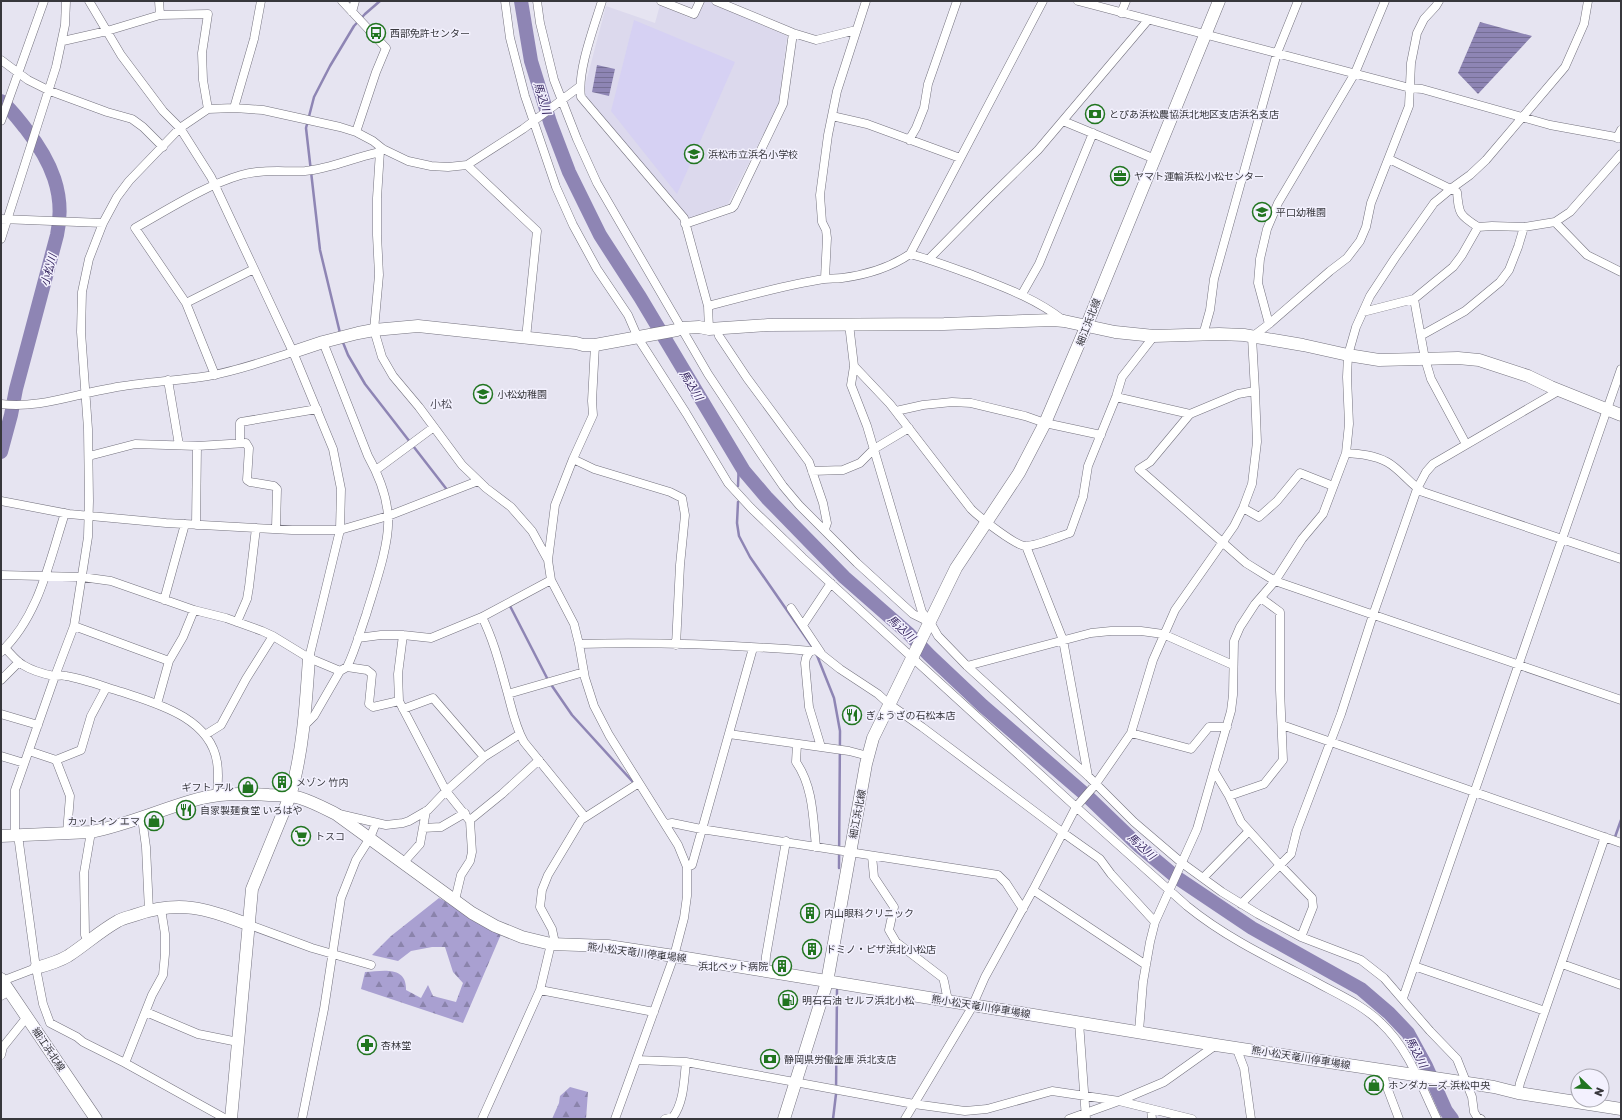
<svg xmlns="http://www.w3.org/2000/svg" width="1622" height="1120" viewBox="0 0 1622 1120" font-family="'Golos Text','Noto Sans JP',sans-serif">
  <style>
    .built { fill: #dcd9ed }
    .forest { fill: url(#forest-firs) }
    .pitch { fill: #d6d1f3 }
    .water { fill: url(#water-rules) }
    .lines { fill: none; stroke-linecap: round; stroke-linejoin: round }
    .stream { stroke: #8e85b4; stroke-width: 2.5 }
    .river { stroke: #8e85b4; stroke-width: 14 }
    .street-casing { stroke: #74727e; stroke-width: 9 }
    .secondary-casing { stroke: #74727e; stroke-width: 13 }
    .street { stroke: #fff; stroke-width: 8 }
    .secondary { stroke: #fff; stroke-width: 12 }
    .labels { text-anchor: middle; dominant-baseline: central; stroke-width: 3; stroke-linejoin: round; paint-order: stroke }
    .poi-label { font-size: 10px; fill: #37373c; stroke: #f3f1fe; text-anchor: start }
    .street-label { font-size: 10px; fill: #37373c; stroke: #f3f1fe }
    .water-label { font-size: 11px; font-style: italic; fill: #301f5a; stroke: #f3f1fe }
    .neighbourhood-label { font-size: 11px; fill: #54525d; stroke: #f3f1fe }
  </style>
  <defs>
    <pattern id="forest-firs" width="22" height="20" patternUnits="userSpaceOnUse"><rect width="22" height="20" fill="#a9a0d1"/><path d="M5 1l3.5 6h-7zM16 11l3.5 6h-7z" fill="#8a83ab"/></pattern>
    <pattern id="water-rules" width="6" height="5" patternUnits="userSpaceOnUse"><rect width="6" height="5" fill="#8e85b4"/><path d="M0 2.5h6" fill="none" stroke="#756e94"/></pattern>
  </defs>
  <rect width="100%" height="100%" fill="#e6e4f1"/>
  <path class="built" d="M699 1H708L787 36 779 103 728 204 689 218 585 95V86L606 6 655 23 660 5 690 18Z"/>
  <path class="forest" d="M439 898 502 932 463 1023 361 989 365 972C382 971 407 965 406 990L421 998 428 985 433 996 456 1002 463 983 453 972 445 947H432L411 951 398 961 372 955 391 936Z
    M570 1087 588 1092 586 1119H552L559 1103 560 1096Z"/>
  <path class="pitch" d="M634 20 735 62 677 194 611 111Z"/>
  <path class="water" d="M1480 22 1532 36 1478 94 1458 73Z
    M597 65 615 69 609 96 592 92Z"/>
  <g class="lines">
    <path class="stream" d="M340 333 320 250 306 128 314 97 330 66 354 26 365 14 380 1
      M342 340 348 355 365 384 448 491
      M738 486 739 461
      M738 502 737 523 739 536 750 557 811 645
      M509 604 547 678
      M816 653 834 698 840 731 839 868
      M550 683 572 715 633 782
      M1615 837 1621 820
      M833 1119 836 1094 837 990"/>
    <path class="river" d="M521 1 531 61 550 122 569 172 600 235 640 297 744 471 767 498 844 577 909 634 929 655 983 706 1087 796 1139 846 1176 877 1252 928 1361 989 1389 1013 1408 1033 1426 1066 1446 1111 1452 1119
      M1 101C11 109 18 119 26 129 51 161 66 194 57 235L16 389 11 415 1 452"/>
    <defs>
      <path id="street" d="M89 1 121 55 163 111 180 128 211 177 293 352 333 449 341 489 340 530 309 658
        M159 1 160 15
        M342 1 386 48 376 72 356 132
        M505 1 510 38 525 96 556 187 573 225 597 269 628 315 638 338 686 413 728 483 751 508 803 558 1076 807 1187 906C1225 937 1269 958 1312 980 1335 993 1362 1004 1381 1023 1409 1049 1421 1086 1437 1119
        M537 1 540 23 554 80 577 139 597 183 708 374 761 454 783 486 799 505 857 563 913 614 929 622
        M602 1C594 27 577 71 581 97L684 218 708 306 709 329
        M661 1 694 14 700 1
        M716 1 793 33 816 40 856 30
        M1078 1 1410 88 1422 89 1550 125 1621 138
        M352 12 355 1
        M1121 13 1126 1
        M63 41 107 31 160 15 208 14 202 53 203 80 208 109
        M1 60 28 80 50 91 107 112 132 119 143 127 163 147
        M234 108 254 39 261 1
        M832 116 867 124 960 158
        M1 121 44 1
        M1063 121 1155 159
        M1617 138 1621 130
        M909 140 916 128 924 108 928 84 957 1
        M380 151 377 198V235L379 275 374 330 382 357 393 376 419 407 462 465 486 488 511 507 532 531 548 560
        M1389 159 1457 192C1459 214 1459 215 1478 227L1492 226 1524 227 1555 222 1570 212 1621 154
        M467 165 537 231 526 338
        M1 219 103 223
        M1555 222 1587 255 1621 272
        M685 224 732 208 734 206 783 104 793 33
        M1 239 56 67 65 25 66 1
        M910 254C932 260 953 268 975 276 1006 288 1036 299 1063 320
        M929 259 988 199 1038 150 1148 20
        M825 278 827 238 826 230 822 222 820 195 828 135 837 91 866 1
        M1022 294 1039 264 1093 133
        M1414 299 1425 359 1431 379 1466 444
        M186 303 254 269
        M708 306C746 296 785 285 824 279 830 278 836 279 842 278 865 275 891 267 910 254L1043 1
        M1363 312 1414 299 1453 267 1462 255 1478 227
        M849 324 854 366 890 404 971 509C979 517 1017 547 1026 546 1036 546 1060 536 1070 533L1083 497 1088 466 1116 397 1122 377 1154 336
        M1269 324 1258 283 1260 259 1267 229 1278 203 1355 73 1385 1
        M717 328 719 336 747 378 809 462 823 503 827 523 825 529
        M1203 335 1210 310 1214 279 1277 53 1298 1
        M1422 335 1465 311 1500 282 1509 270 1518 247 1524 227
        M595 345 592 401 593 415 573 459 555 505 548 560 551 580 574 624 579 644 585 678 594 706 609 735 678 845 687 867V896L684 918 674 956 615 1119
        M854 366 851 385 867 426 922 612 930 622 938 636 967 666 1088 776 1134 822 1182 863 1222 892 1258 914 1301 937 1361 960 1384 978 1430 1031 1457 1059 1472 1097 1474 1112 1477 1117 1481 1119
        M215 375 186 303 135 228C167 210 206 185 241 175 263 169 283 172 305 171 329 169 353 158 376 153L383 149
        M168 380 179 445
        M1255 391 1238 394 1190 414 1150 462 1139 469 1246 563 1275 581 1621 700
        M1116 397 1190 414
        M1 404C38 409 75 394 112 388 144 382 176 381 208 376 237 371 265 361 293 352
        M896 411 923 405 952 402 971 403 1025 416 1045 423 1101 435
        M240 443V423L241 422 317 409
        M1346 453C1360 454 1374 455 1387 462 1400 469 1410 484 1423 492L1621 559
        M89 456 135 444 197 446 246 443 249 448 247 480 250 482 274 486 277 489 276 528
        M573 459 594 469 670 492 682 498 685 515 680 565 676 645
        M376 470 434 427
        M812 471 843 470 860 463 874 449 909 428
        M1 501 69 514 166 523 292 530H340L388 516 478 481
        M1243 508 1259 517 1277 501 1300 473 1333 486
        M196 525 197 446
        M1026 546 1063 640 1088 776
        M1 575 82 577 111 581 194 610 226 618 262 631 273 636 309 658 340 671 347 667C355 651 360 632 366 615 374 588 390 544 388 517 387 496 378 474 368 456L323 342
        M164 600 185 524
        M791 608 821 653
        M482 617C494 641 500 666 507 691 512 709 515 726 524 742L585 817
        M237 622 247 599 249 587 256 528
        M803 625 831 583
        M74 626 169 661
        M403 635 398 674 399 701 446 791 470 821 472 852 470 861 461 875 455 900
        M358 638 381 635H403L431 638 482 617 551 580
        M579 644C656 642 736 645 812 651L816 650 840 669 878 694 889 704 922 727 1062 832 1100 859 1111 874 1155 922
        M5 648C11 654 16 661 23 665 31 670 44 674 54 676 58 676 62 675 66 676 84 679 105 687 122 692 158 704 210 718 217 762 219 773 218 784 217 795
        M810 651 806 658 805 663 809 707 821 747
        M1 652C39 616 49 562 65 513
        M967 666 1091 633 1111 631H1141L1163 634 1233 665
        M347 667 367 670 372 674 369 704 373 707 399 701
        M1 680 19 662
        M508 694 584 672
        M157 704 169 661 183 637 194 610
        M403 709 433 698 484 757
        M1 714 38 725
        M1282 725 1621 843
        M304 726 314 716 340 671
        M1131 733 1191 749 1209 727H1227
        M729 734 849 751 868 756
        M205 735 221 725 246 679 273 636
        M797 744 796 762C813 786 813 817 816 847
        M29 751 56 760 81 750 91 716 106 688
        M1 756 24 763
        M56 760 70 796 67 833
        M1214 771 1229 796 1241 822 1279 864 1312 898 1313 907 1301 937
        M1229 796 1264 784 1283 760 1280 690V612L1261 598
        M339 814 386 825 403 823 409 821 428 810 446 791 484 757 520 734
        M142 818 146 847 149 911
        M470 820 502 794 539 760
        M666 824 672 823 701 829 998 875 1006 883 1023 909
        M423 828 441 827 465 813
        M15 835V790L55 676 74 626 88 537 89 501 88 429 81 332 82 292 89 259 103 223 117 197 129 181 180 128 208 109 234 108 263 110 340 127 356 132 373 141 383 149 408 161 431 166 448 167 467 165 523 129 579 87
        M872 856 874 877 894 907 889 930 896 942 943 978C946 986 945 993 949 1001
        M404 862 420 844 426 811
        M687 867 692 865 753 648
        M1203 878 1249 831
        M1033 890 1146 965
        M1241 904 1291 854 1297 830 1341 714 1373 615 1417 489 1426 472 1433 464 1560 390
        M247 924 312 948 371 965
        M88 941 85 935 84 873 91 832
        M555 943 552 929 540 907 542 890 548 875 581 820 639 783
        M1562 964 1621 985
        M1414 966 1545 1011
        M36 968 43 1004 50 1023 77 1037 83 1042 125 1063 226 1119
        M765 971 766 956 786 841
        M2 981 36 968 18 835
        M540 990 654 1012
        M1 996 9 991
        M1403 998 1621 369
        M146 1012 198 1034 238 1042
        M1079 1022 1086 1119
        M1139 1031 1143 982 1150 942 1155 922 1197 829 1231 711 1233 695 1234 641 1240 627 1255 604 1275 581 1302 539 1323 514 1346 453 1349 424 1347 377 1348 355 1356 327 1370 296 1395 258 1434 203 1452 188 1470 175 1486 160 1565 67 1584 24 1588 1
        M1236 1047 1244 1068 1251 1119
        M1 1055 3 1047 27 1017
        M637 1060 686 1062 914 1104 965 1111 987 1109 1052 1091 1119 1101 1192 1119
        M125 1063 152 995 163 975 165 954V934L161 909
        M1383 1070 1385 1082 1399 1119
        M1518 1093 1520 1083 1605 837
        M1151 1109 1152 1119
        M302 1119 324 1009 341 898 356 860 370 838 376 823
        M482 1119 540 990 551 944
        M665 1119 673 1117C684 1102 684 1080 686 1062
        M905 1119 971 1009 985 977 1033 890 1076 807 1095 785 1131 733 1153 660 1175 610 1234 526 1243 508 1252 484 1257 442 1255 391 1252 337 1269 324 1330 271 1347 258 1360 241 1366 227 1371 203 1409 106 1411 63 1417 33 1424 19 1436 6 1439 1
        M1069 1119 1119 1101 1164 1082 1216 1045"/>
      <path id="secondary" d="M293 352 323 342 358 333 374 330 418 326 576 343 583 345H595L677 330 682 328 699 327 709 329 768 325 944 324 1053 320 1064 321 1115 332 1154 336 1219 334 1244 335 1303 345 1348 355 1379 360 1458 358 1479 360 1528 376 1551 387 1621 415
        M1 836 91 832C126 825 157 811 191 801 217 793 242 793 269 795 280 795 290 795 300 798 313 802 324 808 336 814L472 913 495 926 522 937 551 944 608 946 674 956 1216 1045 1494 1087 1518 1093 1621 1109
        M36 968C47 965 58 962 68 956 85 945 100 931 118 921 123 918 129 917 135 915 179 900 206 908 247 924
        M1 979 96 1119
        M231 1119 252 889 290 796C303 753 306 703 309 658
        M784 1119 827 982 866 764 873 738 956 568 1019 473 1045 423 1086 327 1219 1"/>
    </defs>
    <use href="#street" class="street-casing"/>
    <use href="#secondary" class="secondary-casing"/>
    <use href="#street" class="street"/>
    <use href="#secondary" class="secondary"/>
  </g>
  <defs>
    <symbol id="bus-ring" viewBox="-11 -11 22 22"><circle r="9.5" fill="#f3f1fe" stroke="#217520" stroke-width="1.5"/><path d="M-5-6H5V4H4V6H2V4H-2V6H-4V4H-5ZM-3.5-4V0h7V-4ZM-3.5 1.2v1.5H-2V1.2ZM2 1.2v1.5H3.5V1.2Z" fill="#217520"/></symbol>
    <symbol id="bank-ring" viewBox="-11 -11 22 22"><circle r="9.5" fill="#f3f1fe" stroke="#217520" stroke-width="1.5"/><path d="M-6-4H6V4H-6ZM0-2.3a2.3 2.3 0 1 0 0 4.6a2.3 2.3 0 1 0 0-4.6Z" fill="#217520"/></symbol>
    <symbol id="school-ring" viewBox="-11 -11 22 22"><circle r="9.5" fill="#f3f1fe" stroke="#217520" stroke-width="1.5"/><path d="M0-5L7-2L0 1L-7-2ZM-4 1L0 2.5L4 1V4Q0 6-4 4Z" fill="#217520"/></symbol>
    <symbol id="office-ring" viewBox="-11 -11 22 22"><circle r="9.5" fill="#f3f1fe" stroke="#217520" stroke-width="1.5"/><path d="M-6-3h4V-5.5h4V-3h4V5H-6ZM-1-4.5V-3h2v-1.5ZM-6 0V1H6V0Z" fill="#217520"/></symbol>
    <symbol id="restaurant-ring" viewBox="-11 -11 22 22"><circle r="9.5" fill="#f3f1fe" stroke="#217520" stroke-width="1.5"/><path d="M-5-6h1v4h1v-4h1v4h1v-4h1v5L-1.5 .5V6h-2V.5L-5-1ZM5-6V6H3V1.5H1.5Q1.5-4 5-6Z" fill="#217520"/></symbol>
    <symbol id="building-ring" viewBox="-11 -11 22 22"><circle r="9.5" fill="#f3f1fe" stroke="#217520" stroke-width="1.5"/><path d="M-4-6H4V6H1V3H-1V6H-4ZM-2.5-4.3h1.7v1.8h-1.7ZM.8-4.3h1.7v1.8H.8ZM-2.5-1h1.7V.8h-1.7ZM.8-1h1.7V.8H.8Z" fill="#217520"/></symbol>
    <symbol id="shop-ring" viewBox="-11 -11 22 22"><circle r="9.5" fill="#f3f1fe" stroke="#217520" stroke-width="1.5"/><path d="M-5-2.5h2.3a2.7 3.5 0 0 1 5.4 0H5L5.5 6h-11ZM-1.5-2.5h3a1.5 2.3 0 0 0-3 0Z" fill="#217520"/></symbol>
    <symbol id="supermarket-ring" viewBox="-11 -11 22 22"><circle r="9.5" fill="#f3f1fe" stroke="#217520" stroke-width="1.5"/><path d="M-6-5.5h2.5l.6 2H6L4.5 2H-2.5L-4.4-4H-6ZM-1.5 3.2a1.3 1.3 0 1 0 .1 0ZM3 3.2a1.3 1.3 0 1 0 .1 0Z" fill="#217520"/></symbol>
    <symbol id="fuel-ring" viewBox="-11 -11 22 22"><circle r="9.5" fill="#f3f1fe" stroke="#217520" stroke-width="1.5"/><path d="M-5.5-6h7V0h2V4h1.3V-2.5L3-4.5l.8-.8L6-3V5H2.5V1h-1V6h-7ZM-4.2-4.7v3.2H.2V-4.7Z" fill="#217520"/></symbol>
    <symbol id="pharmacy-ring" viewBox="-11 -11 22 22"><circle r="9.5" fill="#f3f1fe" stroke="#217520" stroke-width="1.5"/><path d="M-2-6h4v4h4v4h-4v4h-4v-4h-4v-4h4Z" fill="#217520"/></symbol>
  </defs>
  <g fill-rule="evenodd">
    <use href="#bus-ring" x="365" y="22" width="22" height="22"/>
    <use href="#bank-ring" x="1084" y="103" width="22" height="22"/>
    <use href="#school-ring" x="683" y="143" width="22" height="22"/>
    <use href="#office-ring" x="1109" y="165" width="22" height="22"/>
    <use href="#school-ring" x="1251" y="201" width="22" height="22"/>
    <use href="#school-ring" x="472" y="383" width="22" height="22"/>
    <use href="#restaurant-ring" x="841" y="704" width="22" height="22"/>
    <use href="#building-ring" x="271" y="771" width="22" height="22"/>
    <use href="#shop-ring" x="237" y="776" width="22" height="22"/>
    <use href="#restaurant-ring" x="175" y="799" width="22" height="22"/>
    <use href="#shop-ring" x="143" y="810" width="22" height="22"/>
    <use href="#supermarket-ring" x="290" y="825" width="22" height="22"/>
    <use href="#building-ring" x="799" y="902" width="22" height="22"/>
    <use href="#building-ring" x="801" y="938" width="22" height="22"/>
    <use href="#building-ring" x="771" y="955" width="22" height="22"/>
    <use href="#fuel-ring" x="777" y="989" width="22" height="22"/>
    <use href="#pharmacy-ring" x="356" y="1034" width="22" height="22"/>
    <use href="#bank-ring" x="759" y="1048" width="22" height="22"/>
    <use href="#shop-ring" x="1363" y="1074" width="22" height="22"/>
  </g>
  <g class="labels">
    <g class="poi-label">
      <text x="390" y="33">西部免許センター</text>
      <text x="1109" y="114">とぴあ浜松農協浜北地区支店浜名支店</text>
      <text x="708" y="154">浜松市立浜名小学校</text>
      <text x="1134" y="176">ヤマト運輸浜松小松センター</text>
      <text x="1276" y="212">平口幼稚園</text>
      <text x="497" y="394">小松幼稚園</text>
      <text x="866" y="715">ぎょうざの石松本店</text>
      <text x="296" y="782">メゾン 竹内</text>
      <text x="234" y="787" text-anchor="end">ギフト アル</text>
      <text x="200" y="810">自家製麺食堂 いろはや</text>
      <text x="140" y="821" text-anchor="end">カットイン エマ</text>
      <text x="315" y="836">トスコ</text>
      <text x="824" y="913">内山眼科クリニック</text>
      <text x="826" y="949">ドミノ・ピザ浜北小松店</text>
      <text x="768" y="966" text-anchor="end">浜北ペット病院</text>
      <text x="802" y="1000">明石石油 セルフ浜北小松</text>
      <text x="381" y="1045">杏林堂</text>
      <text x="784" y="1059">静岡県労働金庫 浜北支店</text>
      <text x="1388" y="1085">ホンダカーズ 浜松中央</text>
    </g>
    <g class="street-label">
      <text transform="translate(1088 322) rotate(-69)">細江浜北線</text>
      <text transform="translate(857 814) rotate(-79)">細江浜北線</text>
      <text transform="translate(637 952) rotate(7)">熊小松天竜川停車場線</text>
      <text transform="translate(981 1006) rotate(9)">熊小松天竜川停車場線</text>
      <text transform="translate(49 1049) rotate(56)">細江浜北線</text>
      <text transform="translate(1301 1057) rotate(9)">熊小松天竜川停車場線</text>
    </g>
    <g class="water-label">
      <text transform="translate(543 98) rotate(73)">馬込川</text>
      <text transform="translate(48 270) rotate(-75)">小松川</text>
      <text transform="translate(692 385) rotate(58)">馬込川</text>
      <text transform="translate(902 628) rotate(42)">馬込川</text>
      <text transform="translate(1142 846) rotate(42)">馬込川</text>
      <text transform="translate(1417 1052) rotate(62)">馬込川</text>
    </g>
    <g class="neighbourhood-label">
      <text x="441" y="403">小松</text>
    </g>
  </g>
  <rect width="1622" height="1120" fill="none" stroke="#37373c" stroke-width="4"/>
  <g transform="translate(1590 1088) rotate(113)"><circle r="19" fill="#f3f1fe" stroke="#a8a7b0"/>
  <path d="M0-3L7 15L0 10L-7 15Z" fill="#217520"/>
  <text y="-6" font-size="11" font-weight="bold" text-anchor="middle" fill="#37373c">N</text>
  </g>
</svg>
